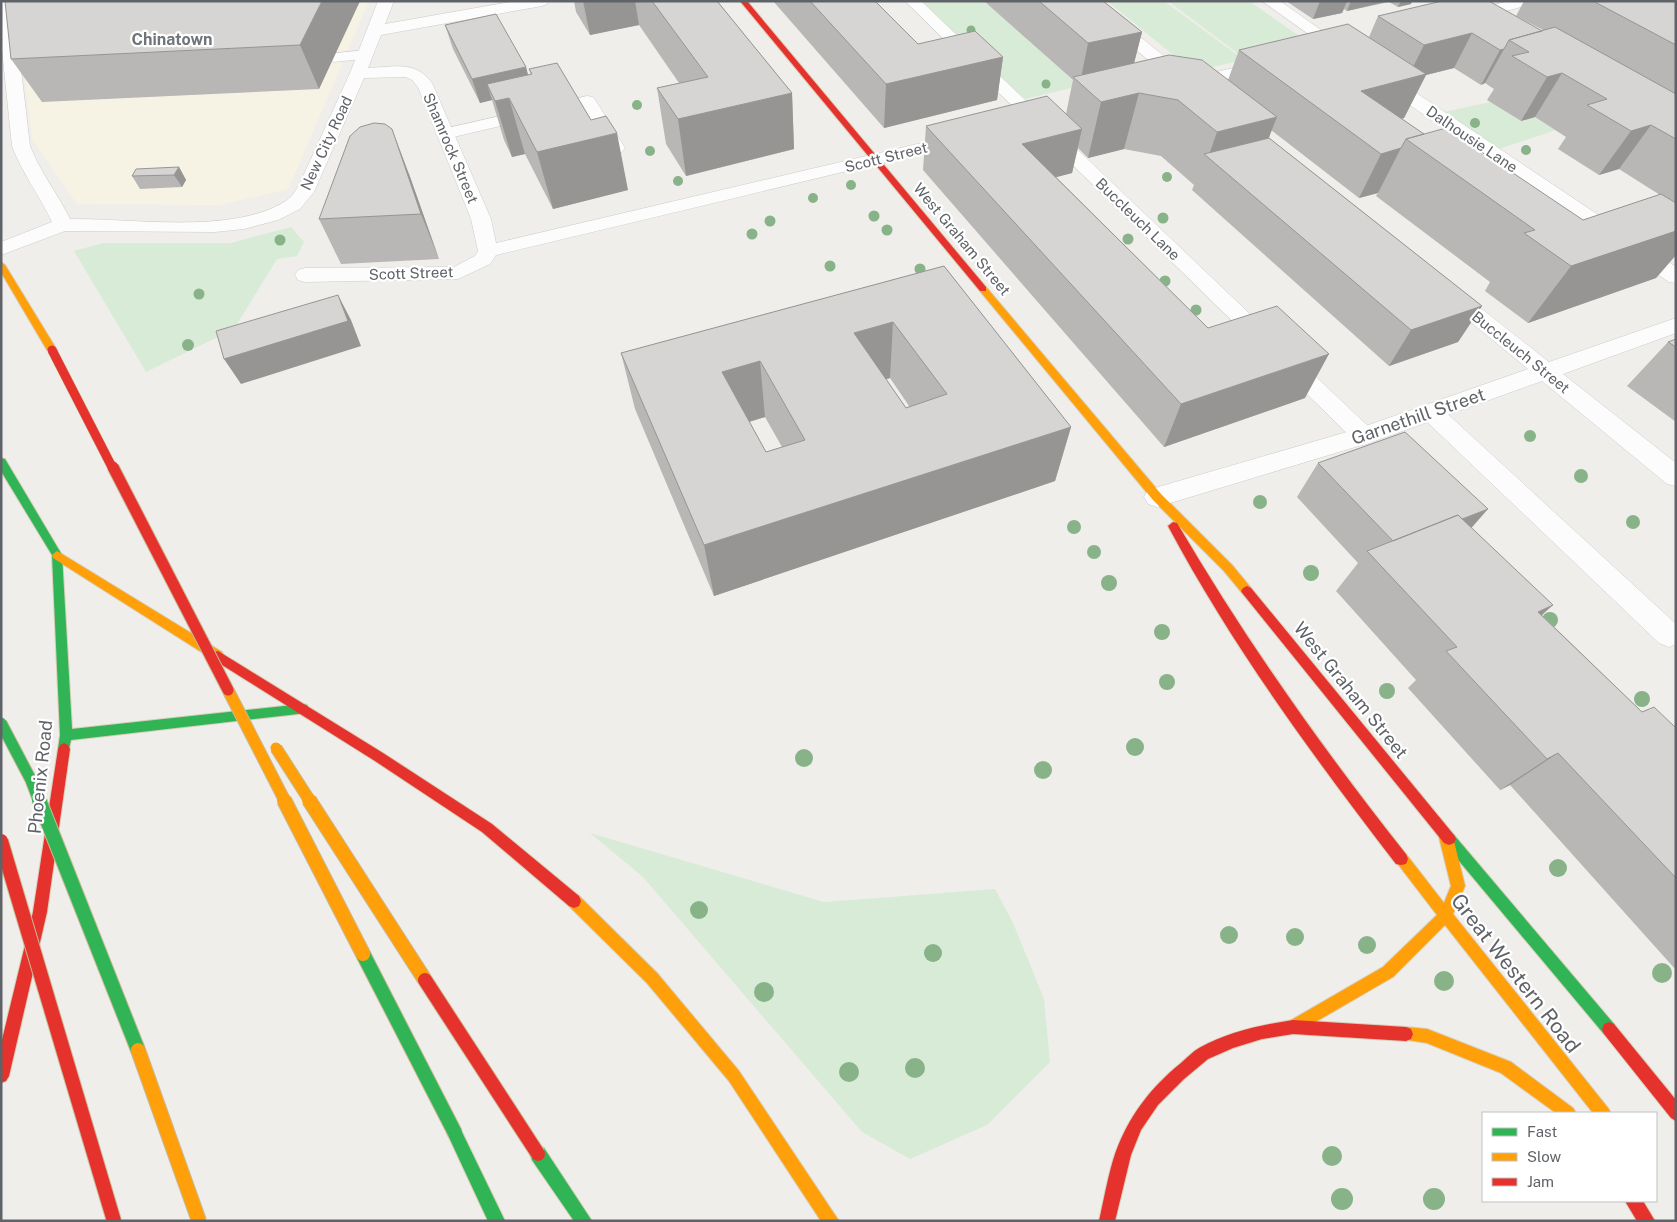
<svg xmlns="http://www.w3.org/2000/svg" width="1677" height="1222" viewBox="0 0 1677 1222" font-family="'Public Sans',sans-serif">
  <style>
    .commercial { fill: #f7f3e4 }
    .green { fill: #d8ebd6 }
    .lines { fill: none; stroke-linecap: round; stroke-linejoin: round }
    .lane-casing { stroke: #cbcccc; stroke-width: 1 }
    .street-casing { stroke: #cbcccc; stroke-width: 1 }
    .fast-casing { stroke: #d7ceb8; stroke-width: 2 }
    .slow-casing { stroke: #d7ceb8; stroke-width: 2 }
    .jam-casing { stroke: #d7ceb8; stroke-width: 2 }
    .lane { fill: #fdfcfc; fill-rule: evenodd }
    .street { fill: #fdfcfc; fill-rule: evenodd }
    .fast { fill: #30b455; fill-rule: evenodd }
    .slow { fill: #ff9f0a; fill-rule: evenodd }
    .jam { fill: #e5322d; fill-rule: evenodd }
    .fast-bridge-far1-casing { stroke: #c8b996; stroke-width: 13; stroke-linecap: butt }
    .fast-bridge-casing { stroke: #c8b996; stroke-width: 16; stroke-linecap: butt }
    .slow-bridge-far1-casing { stroke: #c8b996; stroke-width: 13; stroke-linecap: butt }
    .slow-bridge-casing { stroke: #c8b996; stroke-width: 16; stroke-linecap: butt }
    .jam-bridge-far2-casing { stroke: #c8b996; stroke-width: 10; stroke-linecap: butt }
    .jam-bridge-far1-casing { stroke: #c8b996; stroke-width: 13; stroke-linecap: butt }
    .jam-bridge-casing { stroke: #c8b996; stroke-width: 16; stroke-linecap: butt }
    .fast-bridge-far1 { stroke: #30b455; stroke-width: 11 }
    .fast-bridge { stroke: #30b455; stroke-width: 14 }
    .slow-bridge-far1 { stroke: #ff9f0a; stroke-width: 11 }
    .slow-bridge { stroke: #ff9f0a; stroke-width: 14 }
    .jam-bridge-far2 { stroke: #e5322d; stroke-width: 9 }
    .jam-bridge-far1 { stroke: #e5322d; stroke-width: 11 }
    .jam-bridge { stroke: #e5322d; stroke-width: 14 }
    .tree { fill: #88b388 }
    .wall { fill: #b8b7b5; fill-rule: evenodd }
    .shaded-wall { fill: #969594 }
    .building { fill: #d6d5d3; stroke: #969594; fill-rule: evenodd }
    .labels { text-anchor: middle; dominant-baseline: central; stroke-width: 4.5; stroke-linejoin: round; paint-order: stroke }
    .far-street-label { font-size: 15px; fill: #5f6368; stroke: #fff }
    .far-neighbourhood-label { font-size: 16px; font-weight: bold; fill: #70757a; stroke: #fff }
    .street-label { font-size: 18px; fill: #5f6368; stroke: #fff }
    .near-street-label { font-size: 21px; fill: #5f6368; stroke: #fff }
  </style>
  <rect width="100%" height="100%" fill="#efeeea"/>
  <path class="commercial" d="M16 1H369L288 189 219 205 77 204 32 139Z"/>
  <path class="green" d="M919 1H984L1079 86 1021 100Z
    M1107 1H1164L1244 60 1193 71Z
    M1168 1H1249L1305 40 1240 55Z
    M1491 102 1520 121 1535 117 1556 130 1499 149 1444 112Z
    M291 227 304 242 297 256 277 259 234 329 146 372 74 251 104 243H231Z
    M590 833 824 902 995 889 1013 923 1044 999 1050 1062 987 1125 910 1159 862 1132 643 877Z"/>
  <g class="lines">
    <defs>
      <path id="lane" d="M905 1H921L1372 430 1376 436 1372 442 1364 445 1356 442Z
        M1262 1H1280L1352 52 1350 55H1338Z
        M365 50 371 52 373 55 371 58 334 62 328 60 326 57 328 54Z
        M1382 73 1388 74 1676 267V283L1669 282 1376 82 1374 78 1376 74Z
        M587 96 593 97 596 101 625 148 622 152 616 153 610 152 582 107 445 139 439 138 436 134 439 130Z
        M1432 405 1440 407 1676 624V644L1669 647 1659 643 1424 419 1420 413 1424 407Z"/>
      <path id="street" d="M1 1H13L30 146C40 172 58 194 70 219 132 218 232 235 286 201 292 197 296 190 300 183L350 73 378 1H394L385 24 515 1H549L547 4 542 6 381 35 368 68C395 67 415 60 432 83L491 219 496 243 960 134 966 135 969 139 966 143 960 144 496 255 490 264 458 279 305 282 298 280 295 275 298 270 305 268 454 267 475 256 478 251 471 219 418 87 412 80 406 77 364 78 314 192 300 209 278 220 244 229 215 232 65 231 1 255V242L52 222C40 196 22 173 12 146L1 40Z
        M1079 1H1096L1191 78 1267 60 1273 61 1275 65 1273 69 1267 70 1187 89 1181 88Z
        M1509 1H1535L1533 4 1464 22 1458 20 1456 17 1458 14Z
        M1447 285 1454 287 1549 362 1676 318V333L1563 374 1676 463V486L1667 484 1542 381 1372 442 1157 507 1148 504 1144 497 1148 490 1357 429 1528 369 1440 297 1436 292 1440 287Z"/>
      <path id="fast" d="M1 458 5 459 62 555 72 729 303 704 307 705 309 709 307 713 71 740 68 753 64 755 60 753 58 749 60 735 52 555 1 471Z
        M1449 833 1454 835 1614 1024 1616 1029 1614 1034 1609 1036 1604 1034 1444 843 1442 839 1444 835Z
        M455 1125 460 1128 505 1221H488L447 1133 450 1128Z
        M538 1146 544 1148 592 1221H574L532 1160 530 1154 532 1148Z"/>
      <path id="slow" d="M1 262 5 265 57 350 55 352 52 353 47 350 1 272Z
        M983 286 986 287 1161 494 1232 565 1251 588 1253 591 1251 594H1243L1224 571 1153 500 980 291V287Z
        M57 551 222 652 224 656 222 660 218 661 214 660 53 558 52 555Z
        M1446 831 1451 833 1453 837 1465 886 1453 914 1608 1108 1611 1113H1593L1445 925 1393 977 1298 1032 1293 1034 1288 1032 1286 1027 1288 1022 1383 967 1437 915 1394 859 1396 854 1401 853 1406 854 1444 903 1451 886 1439 837 1441 833Z
        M574 894 579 896 657 973 739 1071 839 1221H821L729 1081 647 983 569 906 567 901 569 896Z
        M1406 1027 1427 1029 1511 1062 1573 1108 1576 1113H1556L1501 1073 1427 1043 1401 1039 1399 1034 1401 1029Z"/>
      <path id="jam" d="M740 1H747L986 287V291H980Z
        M1173 522 1177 523C1245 639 1322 748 1406 854L1408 859 1406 864 1401 865 1396 864C1313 756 1232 646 1168 526Z
        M1247 586 1251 588 1454 835 1456 839 1454 843 1449 845 1444 843 1243 594 1241 591 1243 588Z
        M218 651 383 753 492 824 579 896 581 901 579 906 574 908 569 906 482 832 375 761 214 660 212 656 214 652Z
        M64 743 68 745 70 749 47 912 9 1076 6 1081 1 1083V1044L33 912 58 749 60 745Z
        M1293 1020 1406 1027 1411 1029 1413 1034 1411 1039 1406 1041 1293 1034 1262 1039 1233 1048 1208 1059 1184 1079 1158 1105 1141 1130 1131 1155 1115 1221H1099C1104 1199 1108 1175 1115 1154 1128 1117 1151 1087 1181 1063 1187 1058 1192 1052 1199 1048 1228 1032 1261 1025 1293 1020Z
        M1609 1022 1614 1024 1676 1100V1121L1671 1118 1604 1034 1602 1029 1604 1024Z
        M1625 1201H1643L1655 1221H1637Z"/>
    </defs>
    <use href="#lane" class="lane-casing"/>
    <use href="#street" class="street-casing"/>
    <use href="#fast" class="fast-casing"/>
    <use href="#slow" class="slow-casing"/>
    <use href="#jam" class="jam-casing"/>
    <use href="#lane" class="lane"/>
    <use href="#street" class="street"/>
    <use href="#fast" class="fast"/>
    <use href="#slow" class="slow"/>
    <use href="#jam" class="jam"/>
    <defs>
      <path id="fast-bridge-far1" d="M1 723 31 780 39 801"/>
      <path id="fast-bridge" d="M39 800 138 1050
        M363 954 455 1133"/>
      <path id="slow-bridge-far1" d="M228 690 285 801
        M276 748 310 801"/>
      <path id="slow-bridge" d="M284 800 363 954
        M309 800 425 980
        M138 1050 199 1221"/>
      <path id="jam-bridge-far2" d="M52 350 113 469"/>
      <path id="jam-bridge-far1" d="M113 467 228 690"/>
      <path id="jam-bridge" d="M1 841 114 1221
        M425 980 538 1154"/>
    </defs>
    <use href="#fast-bridge-far1" class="fast-bridge-far1-casing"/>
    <use href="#fast-bridge" class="fast-bridge-casing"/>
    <use href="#slow-bridge-far1" class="slow-bridge-far1-casing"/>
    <use href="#slow-bridge" class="slow-bridge-casing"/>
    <use href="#jam-bridge-far2" class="jam-bridge-far2-casing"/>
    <use href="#jam-bridge-far1" class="jam-bridge-far1-casing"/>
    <use href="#jam-bridge" class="jam-bridge-casing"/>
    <use href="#fast-bridge-far1" class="fast-bridge-far1"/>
    <use href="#fast-bridge" class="fast-bridge"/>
    <use href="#slow-bridge-far1" class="slow-bridge-far1"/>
    <use href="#slow-bridge" class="slow-bridge"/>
    <use href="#jam-bridge-far2" class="jam-bridge-far2"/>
    <use href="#jam-bridge-far1" class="jam-bridge-far1"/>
    <use href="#jam-bridge" class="jam-bridge"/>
  </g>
  <g class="tree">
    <circle cx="971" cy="30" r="4.5"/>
    <circle cx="1046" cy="84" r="4.5"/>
    <circle cx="637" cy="105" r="5"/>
    <circle cx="1475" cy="123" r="5"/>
    <circle cx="1526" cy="150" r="5"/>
    <circle cx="650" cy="151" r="5"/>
    <circle cx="1167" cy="177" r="5"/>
    <circle cx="678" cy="181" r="5"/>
    <circle cx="851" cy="185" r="5"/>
    <circle cx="813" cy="198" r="5"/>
    <circle cx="874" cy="216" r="5.5"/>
    <circle cx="1163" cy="218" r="5.5"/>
    <circle cx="770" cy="221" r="5.5"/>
    <circle cx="887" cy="230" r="5.5"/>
    <circle cx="752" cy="234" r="5.5"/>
    <circle cx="1128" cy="239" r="5.5"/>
    <circle cx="280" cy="240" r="5.5"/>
    <circle cx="830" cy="266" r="5.5"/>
    <circle cx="920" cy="269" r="5.5"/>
    <circle cx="1165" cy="281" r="5.5"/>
    <circle cx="199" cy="294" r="5.5"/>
    <circle cx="1196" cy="310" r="5.5"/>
    <circle cx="188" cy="345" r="6"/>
    <circle cx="1530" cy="436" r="6"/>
    <circle cx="1581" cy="476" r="7"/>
    <circle cx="1260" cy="502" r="7"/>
    <circle cx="1633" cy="522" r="7"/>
    <circle cx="1074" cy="527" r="7"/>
    <circle cx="1094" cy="552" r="7"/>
    <circle cx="1311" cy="573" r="8"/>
    <circle cx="1109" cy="583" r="8"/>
    <circle cx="1550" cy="620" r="8"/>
    <circle cx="1162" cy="632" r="8"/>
    <circle cx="1167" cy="682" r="8"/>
    <circle cx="1387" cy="691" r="8"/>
    <circle cx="1642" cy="699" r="8"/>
    <circle cx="1135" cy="747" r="9"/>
    <circle cx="804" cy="758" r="9"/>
    <circle cx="1043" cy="770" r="9"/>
    <circle cx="1558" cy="868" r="9"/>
    <circle cx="699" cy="910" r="9"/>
    <circle cx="1229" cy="935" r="9"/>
    <circle cx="1295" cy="937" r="9"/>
    <circle cx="1367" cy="945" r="9"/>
    <circle cx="933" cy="953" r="9"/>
    <circle cx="1662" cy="973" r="10"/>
    <circle cx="1444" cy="981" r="10"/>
    <circle cx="764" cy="992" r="10"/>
    <circle cx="915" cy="1068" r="10"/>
    <circle cx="849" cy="1072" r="10"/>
    <circle cx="1332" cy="1156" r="10"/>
    <circle cx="1342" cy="1199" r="11"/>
    <circle cx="1434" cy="1199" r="11"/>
  </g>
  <path class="wall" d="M360 1 319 89 42 102 11 59Z
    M574 1H717L792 93 794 149 686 176 666 144 657 88 679 83 639 25 590 35 576 12Z
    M773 1H875L918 44 1003 57 997 100 884 128Z
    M984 1H1103L1142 32 1134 63 1228 80 1239 50 1369 37 1378 16 1542 31 1543 30 1516 16 1524 1H1676V255L1656 278 1528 323 1485 291 1490 282 1376 196 1378 193 1359 198 1271 130 1269 138 1482 306 1458 342 1389 366 1192 190 1194 185 1161 156 1124 149 1088 158 1078 148 1072 173 1056 177 1208 328 1305 398 1164 447 923 170 926 126 1066 114 1073 80ZM1454 68 1481 85 1485 83 1494 89 1487 100 1521 121 1535 117 1566 137 1558 149 1599 175 1619 169 1660 195 1583 220 1424 134 1401 119 1404 118 1426 75Z
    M1286 1H1412L1411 4 1398 7 1389 2 1347 11 1344 9 1342 13 1313 19Z
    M445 25 526 67 528 75H531L529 69 628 190 553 209 525 154 512 157 504 140 492 100 480 103 453 49Z
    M179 167 186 180 182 187 140 189 132 176Z
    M409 174 439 259 341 264 319 219Z
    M944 266 1071 427 1055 481 714 596 635 409 621 353ZM890 378 909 406 906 408 886 379ZM765 417 782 447 766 452 749 422Z
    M1676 339V422L1627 386 1668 342Z
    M1318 463 1471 528 1553 605 1542 615 1642 712 1676 728V970L1510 785 1500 790 1408 688 1416 680 1336 591 1358 563 1297 497Z"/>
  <path class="shaded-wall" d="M322 1H360L319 89 300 45Z
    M583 1H635L639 25 590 35Z
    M1320 1H1347L1342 13 1313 19Z
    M1351 1H1389L1347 11Z
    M1401 1H1412L1411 4 1398 7Z
    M1142 32 1131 75 1080 83 1088 43Z
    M1472 33 1454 68 1426 75 1404 118 1351 132 1361 91 1407 79 1424 45Z
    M1504 49 1485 83 1481 85 1500 50Z
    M1003 57 997 100 884 128 886 84Z
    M526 67 532 91 487 84 492 100 480 103 472 79Z
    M1562 73 1535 117 1521 121 1547 77Z
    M792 93 794 149 686 176 678 119Z
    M1139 93 1124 149 1088 158 1101 102Z
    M509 98 525 154 512 157 495 101Z
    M1277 117 1255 173 1208 158 1217 132Z
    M1651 125 1619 169 1599 175 1631 131Z
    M392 129 409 174 439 259 421 214Z
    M1082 129 1072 173 1015 188 1022 144Z
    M617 133 628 190 553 209 537 152Z
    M1401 148 1378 193 1359 198 1381 154Z
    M179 167 186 180 182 187 174 175Z
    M1676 231V255L1656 278 1528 323 1571 266Z
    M338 295 351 320 361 346 241 384 224 359Z
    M1482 306 1458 342 1389 366 1411 330Z
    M893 322 890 378 853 389 854 333Z
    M1329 354 1305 398 1164 447 1181 404Z
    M760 361 765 417 729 428 722 372Z
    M1071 427 1055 481 714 596 704 545Z
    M1488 509 1459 542 1397 545Z
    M1553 605 1510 643 1538 612Z
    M1558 753 1510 785 1500 790 1547 759Z"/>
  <path class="building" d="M5 1H322L300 45 11 59Z
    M652 1H717L792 93 678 119 657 88 708 77Z
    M810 1H875L918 44 975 31 1003 57 886 84Z
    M1039 1H1103L1142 32 1088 43Z
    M1442 1H1489L1542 31 1509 40 1504 49 1500 50 1472 33 1424 45 1378 16Z
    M1593 1H1676V45Z
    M496 14 526 67 472 79 445 25Z
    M1348 24 1426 74 1361 91 1424 134 1406 139 1401 148 1381 154 1239 50Z
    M1555 27 1676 94V139L1651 125 1631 131 1587 105 1607 99 1562 73 1547 77 1512 56 1529 52 1509 40Z
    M1169 55 1202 60 1277 117 1217 132 1178 100 1139 93 1101 102 1073 77Z
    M557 63 591 120 606 116 617 133 537 152 509 98 495 101 487 84 532 74 529 69Z
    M1047 96 1082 129 1022 144 1208 328 1277 306 1329 354 1181 404 926 126Z
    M374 123 385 124 392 129 421 214 319 219 350 136 360 127Z
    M1446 128 1583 220 1661 194 1676 203V231L1571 266 1524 233 1535 230 1406 139Z
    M1269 138 1482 306 1411 330 1204 154Z
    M179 167 174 175 132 176 136 169Z
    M944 266 1071 427 704 545 621 353ZM893 322 947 394 906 408 854 333ZM760 361 805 440 766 452 722 372Z
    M338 295 348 321 224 359 216 331Z
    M1676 339V347L1668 342Z
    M1405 432 1488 509 1462 519 1458 515 1393 541 1318 463Z
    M1458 515 1553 605 1538 612 1642 712 1654 707 1676 728V878L1558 753 1547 759 1446 651 1457 647 1367 551Z"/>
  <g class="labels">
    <g class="far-street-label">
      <text transform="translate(1472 139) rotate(34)">Dalhousie Lane</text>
      <text transform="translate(326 143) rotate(-65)">New City Road</text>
      <text transform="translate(451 148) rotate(67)">Shamrock Street</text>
      <text transform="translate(886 157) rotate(-14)">Scott Street</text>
      <text transform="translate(1138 219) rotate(44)">Buccleuch Lane</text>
      <text transform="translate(962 239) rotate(50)">West Graham Street</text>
      <text transform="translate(411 273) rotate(-2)">Scott Street</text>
      <text transform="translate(1521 352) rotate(39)">Buccleuch Street</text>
    </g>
    <g class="far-neighbourhood-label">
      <text x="172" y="39">Chinatown</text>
    </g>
    <g class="street-label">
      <text transform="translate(1418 416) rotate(-19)">Garnethill Street</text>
      <text transform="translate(1351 690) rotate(51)">West Graham Street</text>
      <text transform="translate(40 777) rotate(-84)">Phoenix Road</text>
    </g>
    <g class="near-street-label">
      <text transform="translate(1516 973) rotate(52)">Great Western Road</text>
    </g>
  </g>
  <rect width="1677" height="1222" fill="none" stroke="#5f6368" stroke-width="5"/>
  <rect x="1482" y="1112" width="175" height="90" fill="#ffffff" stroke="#bfc1c3"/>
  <rect x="1492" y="1128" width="25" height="8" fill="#30b455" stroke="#bfc1c3"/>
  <text x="1527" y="1137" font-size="15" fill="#5f6368">Fast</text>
  <rect x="1492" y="1153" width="25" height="8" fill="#ff9f0a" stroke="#bfc1c3"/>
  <text x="1527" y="1162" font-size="15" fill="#5f6368">Slow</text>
  <rect x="1492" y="1178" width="25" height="8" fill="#e5322d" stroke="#bfc1c3"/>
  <text x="1527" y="1187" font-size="15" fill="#5f6368">Jam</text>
</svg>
